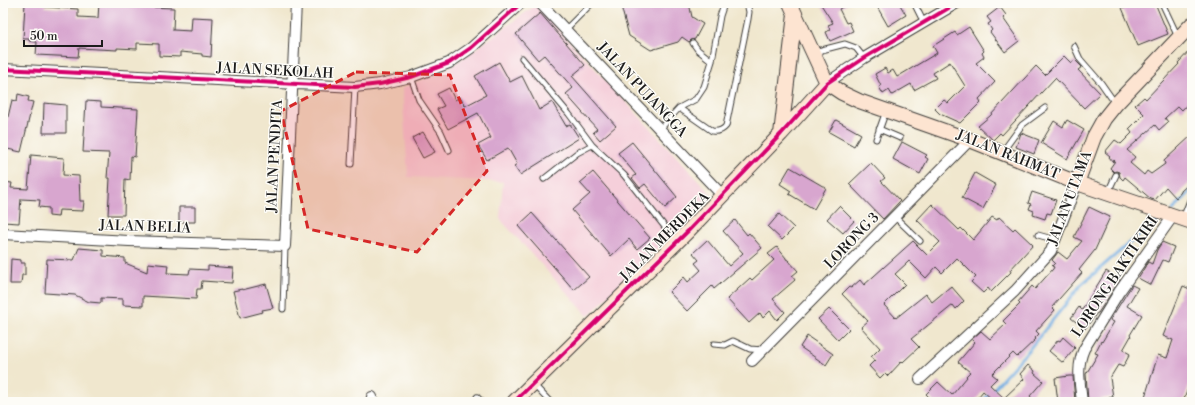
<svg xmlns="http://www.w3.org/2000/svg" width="1195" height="405" viewBox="0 0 1195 405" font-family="'Libre Bodoni',serif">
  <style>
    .built { fill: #f5cfda }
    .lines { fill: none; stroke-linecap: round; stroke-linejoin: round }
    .stream { stroke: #70abe1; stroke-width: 3 }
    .building { fill: #d8a6cf }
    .lane-casing { stroke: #3c3a37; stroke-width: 7 }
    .street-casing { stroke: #3c3a37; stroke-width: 12 }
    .secondary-casing { stroke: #3c3a37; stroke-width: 16 }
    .lane { stroke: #fff; stroke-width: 5 }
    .street { stroke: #fff; stroke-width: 10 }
    .secondary { stroke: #fde4d1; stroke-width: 14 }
    .cycleway-casing { stroke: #fdfcf7; stroke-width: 6 }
    .cycleway { stroke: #d6006c; stroke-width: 4 }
    .marked { fill: #d62828; fill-opacity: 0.2; stroke: #d62828; stroke-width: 3; stroke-dasharray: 8 5; stroke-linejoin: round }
    .labels { text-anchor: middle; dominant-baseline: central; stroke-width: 3; stroke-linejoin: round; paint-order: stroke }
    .street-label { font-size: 14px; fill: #1c1c1c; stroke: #fdfcf7 }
  </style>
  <rect width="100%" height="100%" fill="#fdfcf7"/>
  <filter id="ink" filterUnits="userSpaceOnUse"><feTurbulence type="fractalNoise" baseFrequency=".025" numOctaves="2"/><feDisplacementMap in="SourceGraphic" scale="8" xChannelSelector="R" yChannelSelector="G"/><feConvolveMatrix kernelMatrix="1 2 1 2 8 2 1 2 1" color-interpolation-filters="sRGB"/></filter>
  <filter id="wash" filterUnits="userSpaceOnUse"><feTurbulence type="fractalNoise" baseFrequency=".012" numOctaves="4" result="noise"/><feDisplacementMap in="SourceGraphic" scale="16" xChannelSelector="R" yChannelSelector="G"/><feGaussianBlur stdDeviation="0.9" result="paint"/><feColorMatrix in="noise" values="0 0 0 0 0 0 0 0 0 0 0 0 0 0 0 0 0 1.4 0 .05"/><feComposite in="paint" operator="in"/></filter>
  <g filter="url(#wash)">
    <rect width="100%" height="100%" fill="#f0e7ce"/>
    <path class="built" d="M536 5 712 195 588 316 500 219 503 182 408 177 402 88 445 71Z"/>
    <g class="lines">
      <path class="stream" d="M1173 210 1192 190
        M982 402 1031 347 1081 285 1127 245 1163 217"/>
    </g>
    <g id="blocks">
      <path class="building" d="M25 3H46L45 7 78 9V17L98 18 99 3H121L147 5V7L174 8 173 30 191 31 192 17 213 18 211 57 202 56V54L180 52V57L159 56V44L137 43V49L117 48V50L79 48 78 57 36 55 37 42 29 41V39H23Z
        M625 3H689L692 17 703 24 695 39 691 40 689 42 682 37 678 42 651 50 629 36 622 10Z
        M820 3H849L839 9 846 23 849 22 853 31 830 41 826 32 830 30 828 25 833 23Z
        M875 3H899L906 15 888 26Z
        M1134 3H1155L1168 34 1138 46 1122 8Z
        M1000 7 1006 15 1003 18 1019 41 1005 52 990 32 992 30 988 24 991 22 987 17Z
        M540 13 585 65 572 76 616 126 600 140 593 132 597 129 566 94 573 88 544 55 538 60 516 34Z
        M969 27 984 51 982 53 984 57 976 63 995 82 979 99 981 102 960 123 940 114 935 109 944 100 948 103 965 86 950 62 933 73 936 78 914 90 911 84 892 95 889 90 883 94 879 87 881 86 875 74 885 68 888 73 893 70 897 77 937 53 933 46 955 32 957 35Z
        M1192 48V99L1182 110 1178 106 1165 118 1168 122 1159 130 1155 125 1127 150 1135 157 1130 163 1144 175 1147 171 1151 174 1165 164 1164 161 1192 135V181L1181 191V192L1176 198 1166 187 1155 200 1151 199 1125 177 1123 180 1120 177 1119 172 1116 171 1114 172 1110 168 1115 161 1114 160 1113 162 1109 157 1110 156 1105 152 1115 140 1121 144 1132 133 1129 129 1144 114 1135 105 1144 97 1146 99 1179 64 1178 63Z
        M1064 56 1071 63 1075 60 1082 67 1078 70 1100 93 1084 108 1055 78 1002 135 1000 133 993 140 978 126 990 116 1036 66 1045 75Z
        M499 62 510 82 522 76 539 110 552 102 566 126 570 124 579 138 520 175 514 166 517 164 508 148 487 160 478 145 491 138 478 113 448 129 437 109 444 106 437 94 449 88 455 100 460 97 465 106 486 95 475 76Z
        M18 94 29 97 28 101 33 102 21 152 3 148V138L12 100 17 101Z
        M86 101 101 102V107L138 109 135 157 131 156 130 180 125 179 124 215H108L110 178H107L109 153 83 152Z
        M44 103 66 105V133H43Z
        M836 120 861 134 854 146 829 132Z
        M1067 120 1084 130 1067 159 1041 143 1054 121 1063 127Z
        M423 132 435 152 423 158 412 138Z
        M1021 133 1039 140 1034 154 1016 147Z
        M632 142 677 197 665 208 645 184 640 188 632 178 636 175 618 153Z
        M902 142 927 155 925 157 928 159 920 174 893 159Z
        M31 155 64 158 63 175 79 176 80 201H84L83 211 59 210 58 217 49 216V208L39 207 40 200 21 199 19 223 3 222V182L12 183 11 188 28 189Z
        M871 163 885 178 881 181 900 201 883 219 849 184Z
        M790 167 826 188 814 209 789 194 791 191 780 184Z
        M593 172 650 238 637 249 629 239 611 256 572 210 590 194 580 183Z
        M975 173 996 185 983 209 962 198Z
        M1032 192 1056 200 1051 214 1047 213 1045 219 1033 215 1034 211 1029 209 1031 204 1028 203Z
        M932 204 959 230 961 228 973 240 992 217 997 220 999 217 1013 230 1015 228 1033 245 1010 270 1011 272 991 292 988 288 983 293 971 282 976 277 957 258 942 273 936 267 926 278 909 261 907 263 895 274 905 284 884 305 896 318 926 294 932 302 951 286 964 301 956 309 953 305 911 339 919 347 903 362 902 361 888 376 885 373 880 378 869 366 875 360 871 357 880 348 861 327 868 321 842 294 849 287 851 288 860 280 864 285 913 241 927 255 940 242 917 220Z
        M839 206 854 221 843 233 827 219Z
        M179 207H195V222H179Z
        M1089 207 1110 217 1095 250 1079 270 1082 273 1052 307 1055 310 1036 331 1039 334 1035 338 1036 339 1017 357 1013 353 992 374 997 378 990 385 1004 398 1024 379 1020 374 1028 365 1035 371 1034 373 1043 381 1030 396 1035 402H995L983 391 974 402H934L926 394 938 382 952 395 967 377 966 376 970 372 958 362 975 342 972 339 981 331 990 339 1006 324 1003 321 1020 304 1018 302 1032 286 1035 289 1053 269 1054 267 1052 266 1055 263 1052 260 1058 252 1067 259 1082 241 1074 237Z
        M532 213 589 277 574 290 518 226Z
        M779 214 794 228 782 240 768 227Z
        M735 220 747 235 749 233 762 248 714 289 712 286 687 311 669 292 684 277 688 282 701 270 695 263 699 260 693 253 707 240 729 266 743 253 723 231Z
        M1162 242 1174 247 1168 262 1163 260 1151 285 1138 278 1148 262 1152 264 1157 250Z
        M777 247 786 258V259L788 260 798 271 792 276 795 280 773 299 785 312 777 320 770 311 763 318 760 313 749 323 727 299 750 278 752 280 774 260 768 254Z
        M79 248 103 250V256L125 258V263L147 272 148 263 168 265 167 273 189 274 190 269 208 270V266L233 268 232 283 202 281 201 289H197L196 299 143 296V306L123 305V299L101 298V303L89 302 75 295 45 293 47 259 74 260Z
        M11 259 21 260V263H25V275H22L21 284H10Z
        M1106 271 1120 280 1098 313H1097L1085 329 1071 318 1079 307 1082 310Z
        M266 284 273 308 262 310 263 312 240 318 233 291 242 289V290Z
        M1132 285 1138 288 1127 306 1142 315 1130 335 1131 336 1123 350 1130 354 1123 367 1118 365 1110 378 1113 397 1088 401 1086 374 1098 354 1095 353 1101 341 1102 342 1114 322 1110 320Z
        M1183 286 1192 290V384L1190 383 1183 402H1150L1144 400 1158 355 1167 358 1173 340 1163 336Z
        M829 309 849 329 838 340 818 319Z
        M807 336 833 354 826 365 800 347Z
        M1063 337 1075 348 1063 363 1049 351 1058 340 1060 341Z
        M1069 376H1073L1075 402H1058L1055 378Z"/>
    </g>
  </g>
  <g filter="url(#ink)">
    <use href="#blocks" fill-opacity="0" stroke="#3c3a37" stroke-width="1"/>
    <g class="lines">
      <defs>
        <path id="lane" d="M914 3 924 23
          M1162 3 1178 37
          M565 30 592 3
          M693 43 698 50 712 61
          M1074 46 1080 59 1101 83 1115 103
          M814 52 845 44 856 48 864 58
          M522 58 569 114 592 145
          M411 77 419 100 441 132 449 150
          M679 108 712 131C718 132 722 131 726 126L748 19 749 12 747 3
          M660 129 679 108 696 99 704 87 712 61 720 16 723 7 726 3
          M879 129 900 138
          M876 139 886 111
          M1003 151 1022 125 1045 108
          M351 164 355 87
          M544 179 577 153 592 145 624 175 676 241
          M1108 192 1116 175
          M895 217 920 241
          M1038 235 1056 240
          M283 309 285 246
          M714 344 725 345 733 341 750 349 763 350
          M533 384 550 402
          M477 397 482 402"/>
        <path id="street" d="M540 3 723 196
          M3 69 355 87 380 84 411 77 449 63 471 48 521 3
          M827 83 864 58 957 3
          M1185 220 1192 202
          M3 234 129 241 285 246 296 3
          M752 361 970 140
          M920 379 1015 291 1051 251 1077 183
          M371 402 372 397
          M1082 402C1080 383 1076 367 1084 349L1119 292 1173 216"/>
        <path id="secondary" d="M790 3 827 83
          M827 83 842 93 859 101 970 140 1077 183 1192 222
          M781 134 795 14
          M1077 183 1094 137 1104 119 1116 104 1192 24
          M514 402 688 231 781 134 827 83"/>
      </defs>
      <use href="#lane" class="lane-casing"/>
      <use href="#street" class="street-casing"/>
      <use href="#secondary" class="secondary-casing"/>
      <use href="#lane" class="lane"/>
      <use href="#street" class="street"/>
      <use href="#secondary" class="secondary"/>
      <defs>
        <path id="cycleway" d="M3 69 355 87 380 84 411 77 449 63 471 48 521 3
          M514 402 688 231 781 134 827 83 864 58 957 3"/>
      </defs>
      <use href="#cycleway" class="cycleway-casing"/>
      <use href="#cycleway" class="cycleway"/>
    </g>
  </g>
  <path class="marked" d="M356 72 450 75 487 171 417 252 308 229 281 111Z"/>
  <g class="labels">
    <g class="street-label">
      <text transform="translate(275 71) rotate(3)">JALAN SEKOLAH</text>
      <text transform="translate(642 90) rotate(47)">JALAN PUJANGGA</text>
      <text transform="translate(1008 155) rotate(22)">JALAN RAHMAT</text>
      <text transform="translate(275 156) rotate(-87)">JALAN PENDITA</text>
      <text transform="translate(1070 198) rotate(-69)">JALAN UTAMA</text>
      <text transform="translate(145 227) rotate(2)">JALAN BELIA</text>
      <text transform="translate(665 237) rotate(-45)">JALAN MERDEKA</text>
      <text transform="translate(852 241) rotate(-46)">LORONG 3</text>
      <text transform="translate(1115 277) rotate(-56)">LORONG BAKTI KIRI</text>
    </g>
  </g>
  <rect width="1195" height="405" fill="none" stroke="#fdfcf7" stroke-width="16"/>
  <path d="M24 40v6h78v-6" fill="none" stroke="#1c1c1c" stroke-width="2"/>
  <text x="30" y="40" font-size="12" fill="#1c1c1c" stroke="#fdfcf7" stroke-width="3" paint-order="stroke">50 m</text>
</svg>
